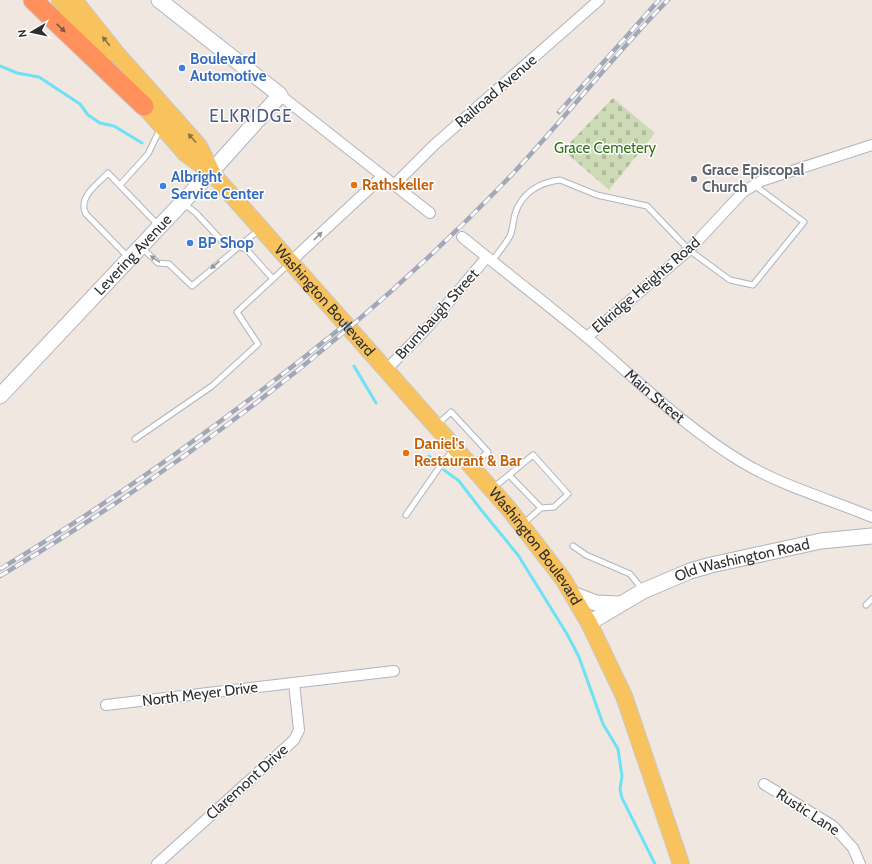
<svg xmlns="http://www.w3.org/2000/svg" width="872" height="864" viewBox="0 0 872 864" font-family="Cabin,sans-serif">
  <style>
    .cemetery { fill: url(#cemetery-stones) }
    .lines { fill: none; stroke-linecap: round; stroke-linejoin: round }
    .stream { stroke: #6fe1f5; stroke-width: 3 }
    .lane-casing { stroke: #b0b4be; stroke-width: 7 }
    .street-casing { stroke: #b0b4be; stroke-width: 12 }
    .secondary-casing { stroke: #b0b4be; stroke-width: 17 }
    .primary-casing { stroke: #c9c9c9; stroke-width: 18 }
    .highway-casing { stroke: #c9c9c9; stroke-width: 21 }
    .lane { stroke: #fff; stroke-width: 5 }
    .street { stroke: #fff; stroke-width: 10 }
    .secondary { stroke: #fff; stroke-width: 15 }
    .primary { stroke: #f8c25c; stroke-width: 16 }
    .highway { stroke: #ff905c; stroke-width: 19 }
    .rail-casing { stroke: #a2a8b9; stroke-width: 4.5 }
    .rail { stroke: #fff; stroke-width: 3; stroke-dasharray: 9; stroke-linecap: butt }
    .oneway { fill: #825540 }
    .oneway2 { fill: #897143 }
    .oneway3 { fill: #969696 }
    .shop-dot { fill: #3f7fe0; stroke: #fff; stroke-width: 1.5 }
    .worship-dot { fill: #6b7280; stroke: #fff; stroke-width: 1.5 }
    .food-dot { fill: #e8710a; stroke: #fff; stroke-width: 1.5 }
    .labels { text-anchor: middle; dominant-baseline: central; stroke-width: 3; stroke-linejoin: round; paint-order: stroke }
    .shop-label { font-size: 15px; font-weight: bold; fill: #366cbe; stroke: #fff; text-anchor: start }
    .street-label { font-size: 15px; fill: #2e2e2e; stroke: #fff }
    .park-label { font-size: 15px; fill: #347117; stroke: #fff }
    .worship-label { font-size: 15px; font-weight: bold; fill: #5b616d; stroke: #fff; text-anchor: start }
    .food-label { font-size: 15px; font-weight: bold; fill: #c56008; stroke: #fff; text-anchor: start }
    .quarter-label { font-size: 17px; letter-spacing: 1px; fill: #4b5b82; stroke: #fff }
  </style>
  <defs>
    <pattern id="cemetery-stones" width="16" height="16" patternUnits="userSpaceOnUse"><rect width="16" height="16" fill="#ccdab6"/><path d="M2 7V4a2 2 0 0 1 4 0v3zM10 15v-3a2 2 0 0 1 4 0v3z" fill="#b0bb9d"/></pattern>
  </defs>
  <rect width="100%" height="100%" fill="#efe7e0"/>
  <path class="cemetery" d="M613 98 655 133 609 190 563 150Z"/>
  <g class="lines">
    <path class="stream" d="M0 66 17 73 39 77 80 104 88 115 100 123 114 126 142 143
      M354 366 376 403
      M429 456 436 463
      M444 470 459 481 482 511 518 555 567 634 579 657 603 724 618 749 622 776 620 789 622 798 655 864"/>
    <defs>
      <path id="lane" d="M120 185 148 154 160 129
        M183 203 196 213 222 241
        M141 247 158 263 169 264 192 286 260 229
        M240 247 247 250 273 279
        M129 258 86 214C77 197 98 184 108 173L159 226
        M492 261C498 253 505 245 510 236 513 229 513 221 515 214 521 194 539 182 560 180L597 195 647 206 689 250 730 280 753 285 804 222 754 185
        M438 424 451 412 488 452 473 465
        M135 439 212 386 258 344 237 312 289 264
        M509 475 533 455 568 494 554 507 541 508
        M493 488 509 475 541 508 523 524
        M406 515 443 462 454 450
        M573 546 586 555 630 574 642 589
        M866 605 872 599"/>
      <g id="street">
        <path d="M280 95 430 213"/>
        <path d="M394 185 433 146 599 0"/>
        <path id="s1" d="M462 237C504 271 547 304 589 339 638 381 686 428 742 462 782 486 829 499 872 517"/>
        <path d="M290 262 383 176"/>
        <path d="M587 337 689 250 743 192 761 181 872 145"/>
        <path d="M386 370 427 328 487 257"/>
        <path d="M106 705 394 671"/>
        <path d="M764 784 833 826 853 848 860 864"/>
        <path d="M157 864 294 740 299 730 294 683"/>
      </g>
      <g id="secondary">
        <path id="s2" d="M0 396 211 172 280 95 159 0"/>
        <path d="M572 594 596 603 619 604"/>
        <path id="s3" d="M589 623 643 591 690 571 711 565 821 541 872 536"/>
      </g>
      <g id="primary">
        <path d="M60 0 105 59"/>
        <path d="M74 0 118 55 199 146 211 170"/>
        <path id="s4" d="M136 97 186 154 211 172 509 509 563 579 589 623 624 696 681 864"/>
      </g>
      <path id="highway" d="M33 0 144 106"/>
    </defs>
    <use href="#lane" class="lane-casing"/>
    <use href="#street" class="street-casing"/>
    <use href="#secondary" class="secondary-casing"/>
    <use href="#primary" class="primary-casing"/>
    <use href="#highway" class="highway-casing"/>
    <use href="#lane" class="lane"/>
    <use href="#street" class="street"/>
    <use href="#secondary" class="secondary"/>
    <use href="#primary" class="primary"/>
    <use href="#highway" class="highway"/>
    <defs>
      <path id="rail" d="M559 112 659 0
        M0 569C122 496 236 413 347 323
        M0 576C183 467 353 338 501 186 559 126 610 59 668 0"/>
    </defs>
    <use href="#rail" class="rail-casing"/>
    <use href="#rail" class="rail"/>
  </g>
  <defs><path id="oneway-solid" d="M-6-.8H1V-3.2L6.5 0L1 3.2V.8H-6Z"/></defs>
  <use class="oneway" href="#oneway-solid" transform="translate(61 28) rotate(43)"/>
  <g class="oneway2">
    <use href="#oneway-solid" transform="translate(106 41) rotate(-129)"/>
    <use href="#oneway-solid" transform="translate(192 138) rotate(-132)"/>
  </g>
  <g class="oneway3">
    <use href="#oneway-solid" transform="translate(318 236) rotate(-43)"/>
    <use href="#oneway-solid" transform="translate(155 259) rotate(-145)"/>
    <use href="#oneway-solid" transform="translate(215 265) rotate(140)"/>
  </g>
  <g class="shop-dot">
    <circle cx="182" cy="68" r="4"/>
    <circle cx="163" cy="186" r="4"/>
    <circle cx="190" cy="243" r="4"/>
  </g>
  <circle class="worship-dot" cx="694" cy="179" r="4"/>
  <g class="food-dot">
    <circle cx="354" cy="185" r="4"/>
    <circle cx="406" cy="453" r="4"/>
  </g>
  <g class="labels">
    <g class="shop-label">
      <text x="190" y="59">Boulevard<tspan x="190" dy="17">Automotive</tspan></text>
      <text x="171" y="177">Albright<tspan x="171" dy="17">Service Center</tspan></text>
      <text x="198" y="243">BP Shop</text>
    </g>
    <g class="street-label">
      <text transform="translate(496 91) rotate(-41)">Railroad Avenue</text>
      <text stroke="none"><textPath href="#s2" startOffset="194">Levering Avenue</textPath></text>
      <text transform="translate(646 285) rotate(-41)">Elkridge Heights Road</text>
      <text stroke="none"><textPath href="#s4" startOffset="278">Washington Boulevard</textPath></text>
      <text transform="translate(437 314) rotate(-48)">Brumbaugh Street</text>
      <text stroke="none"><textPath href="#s1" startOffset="250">Main Street</textPath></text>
      <text stroke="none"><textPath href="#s4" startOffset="602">Washington Boulevard</textPath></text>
      <text stroke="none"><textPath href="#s3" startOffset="167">Old Washington Road</textPath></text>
      <text transform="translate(200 694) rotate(-7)">North Meyer Drive</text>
      <text transform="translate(247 782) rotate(-42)">Claremont Drive</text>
      <text transform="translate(808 812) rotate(33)">Rustic Lane</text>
    </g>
    <g class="park-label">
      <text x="605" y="148">Grace Cemetery</text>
    </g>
    <g class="worship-label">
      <text x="702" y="170">Grace Episcopal<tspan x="702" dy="17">Church</tspan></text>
    </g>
    <g class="food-label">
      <text x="362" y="185">Rathskeller</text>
      <text x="414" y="444">Daniel's<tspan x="414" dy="17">Restaurant &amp; Bar</tspan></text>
    </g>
    <g class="quarter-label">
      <text x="251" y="116">ELKRIDGE</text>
    </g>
  </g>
  <g transform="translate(32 32) rotate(261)" stroke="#ffffff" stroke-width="3" paint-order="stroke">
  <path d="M0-3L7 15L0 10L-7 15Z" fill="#2e2e2e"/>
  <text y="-6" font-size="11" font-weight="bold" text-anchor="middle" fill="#2e2e2e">N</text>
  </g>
</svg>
